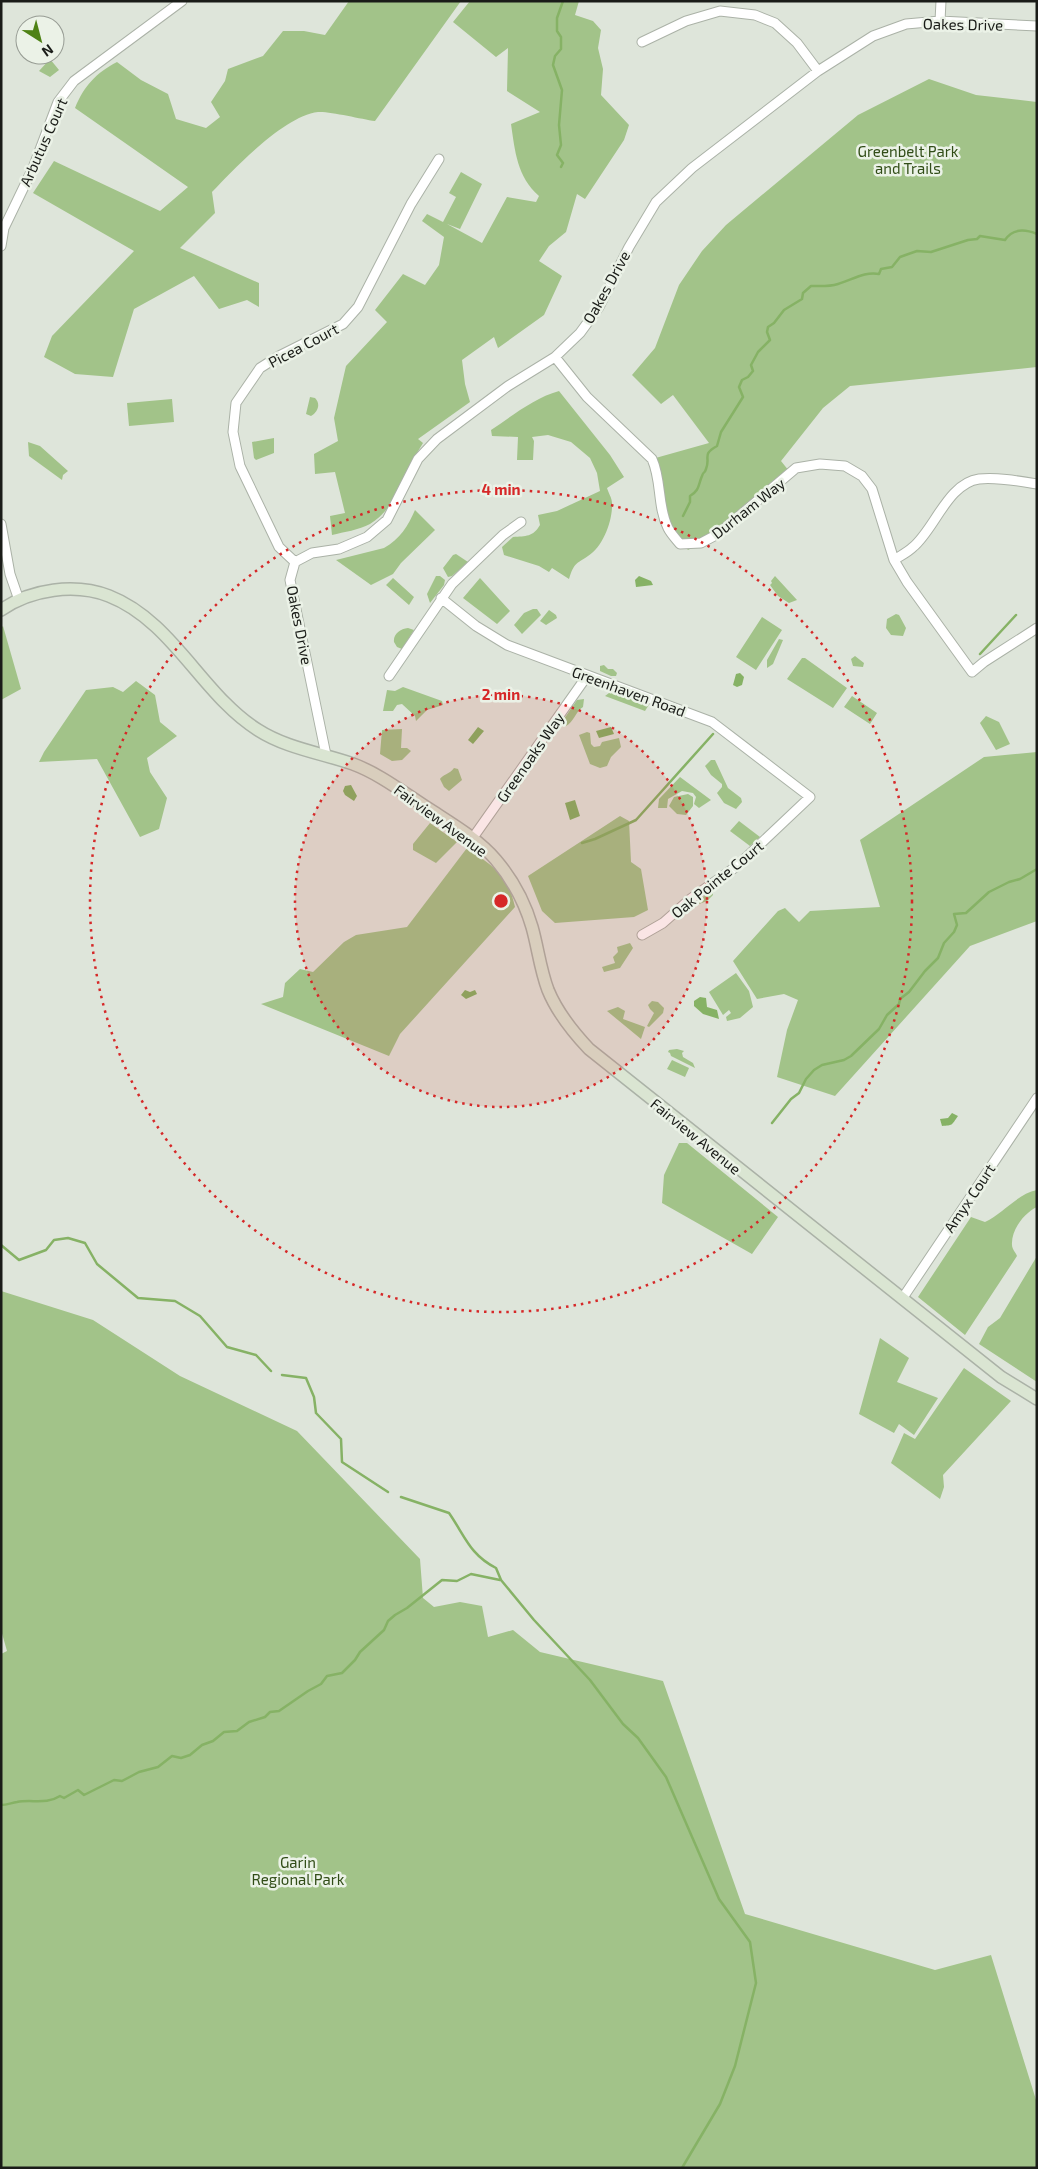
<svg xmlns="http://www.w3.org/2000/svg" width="1038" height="2169" viewBox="0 0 1038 2169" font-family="'Exo 2',sans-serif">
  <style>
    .green { fill: #a2c389 }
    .water { fill: #86b265 }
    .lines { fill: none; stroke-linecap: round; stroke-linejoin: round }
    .stream { stroke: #86b265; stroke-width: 2.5 }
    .minor-casing { stroke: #abb2a7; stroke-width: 11 }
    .secondary-casing { stroke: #abb2a7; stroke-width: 14 }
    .minor { stroke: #fff; stroke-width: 9 }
    .secondary { stroke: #dae5d2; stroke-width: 11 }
    .ring { fill: none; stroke: #d62828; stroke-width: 2.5; stroke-dasharray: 2.5 5 }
    .labels { text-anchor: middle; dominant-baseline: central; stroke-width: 5; stroke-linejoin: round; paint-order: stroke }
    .street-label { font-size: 15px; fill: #1a1c18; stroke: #ebf2e7 }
    .park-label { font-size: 15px; fill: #314d17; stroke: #ebf2e7 }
    .centre { fill: #d62828; stroke: #ebf2e7; stroke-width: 2.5 }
    .ring-label { font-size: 15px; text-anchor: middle; font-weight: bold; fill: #d62828; stroke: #ebf2e7; stroke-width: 5; stroke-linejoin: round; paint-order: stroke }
  </style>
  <rect width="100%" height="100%" fill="#dee5da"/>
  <path class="green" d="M349 1H461L375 121C361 119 329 111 318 112 284 116 235 168 212 192L215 213 180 248 259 283V307L247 300 219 309 194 276 134 309 113 377 75 374 44 357 52 336 134 251 33 193 54 161 160 211 188 187 75 108C84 86 96 73 117 62L141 80 168 94 176 119 206 128 220 117 211 102 225 81 228 69 263 56 283 31H304L325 35Z
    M470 1H579L575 15 593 21 601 30 598 48 603 69 601 95 629 125 624 140 585 199 577 194 566 232 549 246 539 261 562 276 544 315 498 348 494 337 462 360 465 384 470 402 418 439 423 443C405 470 399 506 370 524 359 530 344 532 332 535L330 516 345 513 335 472 315 474 314 454 338 441 334 418 346 366 387 322 375 310 403 274 425 285 439 265 444 237 422 221 427 214 443 222 456 197 449 193 461 172 482 184 460 229 447 224 482 243 507 197 536 202 539 196C517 177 515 151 511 124L540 112 507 91 508 48 496 57 453 22Z
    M50 59 59 70 50 77 39 71Z
    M929 79 976 95 1037 102V367L850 386 823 408 781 461 789 471 718 534 688 550 669 529 652 459 709 443 673 395 661 404 632 375 655 348 679 285 702 251 726 225 858 115Z
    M559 391 610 455 624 477 607 488C608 492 612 498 612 503 613 520 603 547 588 556 576 564 574 563 569 579L552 568 549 572 539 566 504 555 502 547 513 537C526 536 533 537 540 525L538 515 557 511 600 491 597 473 590 458 571 442 548 435 532 437 534 441 533 460H517L518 437 492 436 491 430C512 416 534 398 559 391Z
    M310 397 315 398C321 404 318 412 311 416L306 414Z
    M172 399 174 422 129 426 127 403Z
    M274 438V453L256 460 254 458 252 442Z
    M28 442 40 446 68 471 63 475 62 480 29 456Z
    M415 510 435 530 401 563 393 574 371 585 336 560 384 548C400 539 408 526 415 510Z
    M456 554 468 562 452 576 448 577 443 568 453 555Z
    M436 576H440L445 580 444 585 430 603 427 594Z
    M775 576 797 600 789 603 778 596 770 585 772 583 771 581Z
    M393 578 414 597 409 605 386 585Z
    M480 578 510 611 497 624 463 598Z
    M533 609H537L541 615 522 634 514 625 524 613Z
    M549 610 556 615 557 618 546 625 540 621Z
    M896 614 899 615 906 628 903 636 891 635 886 628 887 619Z
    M762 617 782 630 756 670 736 657Z
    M3 626 21 689 1 700V628Z
    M408 628 414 630 402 649 397 647 394 642C393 634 400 629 408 628Z
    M779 639 783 640 773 664 767 668V660Z
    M855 656 864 663 863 667 853 666 851 659Z
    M802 658H805L847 688 833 708 787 679Z
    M604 665 608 669H613L617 673 616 676H611L600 671V666Z
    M136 681 155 695 160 722 177 736 147 758 150 772 167 798 159 829 140 837 97 759 39 762 44 752 86 690 113 687 123 692Z
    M403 687 442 701 443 705 427 710 416 721 415 716 402 704 397 705 393 711H383L387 690 395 691Z
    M613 690 650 703 645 711 605 696Z
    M852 696 877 713 870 724 844 707Z
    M584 699 583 707C575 712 574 722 566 726L564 719 577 700Z
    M986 716 999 722 1010 744 996 750 980 723Z
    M402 729 401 748H407L411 751 402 760 392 761 380 754 382 730Z
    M587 732 590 733 591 744 594 747 600 746 602 742 619 738 621 747 611 757 607 766 600 768 590 764 579 735Z
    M1037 752V921L970 946 835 1096 777 1077 787 1030 798 1000 784 994 757 999 733 961 778 911 785 908 799 922 810 911 880 907 860 840 984 757Z
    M711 760H715L728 788 741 798 742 802 736 809 724 803 717 793 722 787V784L711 775 705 766Z
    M454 768 458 769 462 780 449 791 444 787 440 779C442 775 450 774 454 768Z
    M680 777 711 800 699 808 694 804 696 797 693 793 682 791 668 799 667 808H658L659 799Z
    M688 794 693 797V806L686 815 677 814 669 806 674 797Z
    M620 816 629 821 631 862 641 869 648 910 634 917 555 923 542 911 528 876Z
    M739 821 760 837 750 846 730 831Z
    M430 823 457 842 436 863 413 850V844Z
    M467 848C493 866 508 875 515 907L400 1034 389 1056 261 1004 283 997 285 983 300 969 313 972 344 942 356 935 407 927Z
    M712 890 713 895 707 901 699 904 696 903Z
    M630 943 633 948 620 968 604 972 602 967 615 963 613 957 618 952 617 947Z
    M736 973 749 991 753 1007 740 1018 727 1021 726 1017 731 1013 729 1010 723 1015 709 992Z
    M652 1001 658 1002 664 1008 663 1013 649 1027 647 1026 654 1013 650 1009 648 1005Z
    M618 1007 625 1011 623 1019 645 1027 641 1039 607 1011Z
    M677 1049 684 1051 682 1053 683 1057 693 1063 695 1068 671 1056 670 1053 668 1052 669 1050Z
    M672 1060 689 1068 685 1077 667 1069Z
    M679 1143H687L778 1217 752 1254 662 1203 664 1175Z
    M1037 1190V1207C1024 1213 1011 1230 1012 1245 1012 1249 1016 1253 1017 1256L965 1335 918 1297 971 1217 985 1222C1004 1213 1017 1194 1037 1190Z
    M1037 1256V1382L979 1344 988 1327 1000 1318Z
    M1 1291 93 1320 180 1376 297 1431 420 1559 423 1598 434 1607 460 1602 482 1606 488 1637 513 1630 540 1652 663 1681 745 1914 935 1970 991 1955 1037 2103V2168H1V1654L7 1651 1 1630Z
    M880 1338 909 1358 897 1382 938 1398 914 1435 899 1424 894 1433 859 1414Z
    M964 1368 1011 1401 943 1475 944 1487 940 1499 891 1463 904 1433 915 1439Z"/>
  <path class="water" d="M639 576 651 581 653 585 636 587 635 580Z
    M740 673 744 677 742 685 737 687 733 685 736 674Z
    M478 727 484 731 473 744 468 740Z
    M611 727 614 734 599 738 596 731Z
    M351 785 357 796 354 801 345 795 343 791 345 786Z
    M575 800 580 816 570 820 565 803Z
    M465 990 470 992 475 990 477 994 466 999 461 995Z
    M700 997 706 998 707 1007 717 1010 719 1019 703 1014 694 1006V1001Z
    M952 1113 958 1116C951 1126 953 1125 942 1126L940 1119 948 1118Z"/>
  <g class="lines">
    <path class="stream" d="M561 167 563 163 557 155 561 145 559 125 562 90 553 65 555 56 561 49V37L557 31V18L563 1
      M683 516 690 502V496C700 490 698 485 702 476 704 470 704 475 706 469 711 457 701 455 717 446L721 432 743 397 739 387 742 380 748 377 753 371 751 365 758 352 770 340 767 332 768 327 774 323 784 310 802 299 803 293 811 286C820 286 828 287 838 284 852 280 865 271 879 274L881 269 892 267 900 257 917 251 931 252 968 240 977 239 980 236 1005 240C1013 228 1025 229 1037 234
      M980 654 1016 615
      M582 843 595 839 636 820 713 734
      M772 1123 791 1099 799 1093 806 1079 814 1070 822 1065 844 1060 851 1056 879 1029 887 1015 899 1004 900 999 909 992 925 971 938 958 944 943 954 932 957 925 954 914 966 913 989 892 1009 882 1020 879 1037 869
      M1 1245 19 1260 46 1250 54 1240 68 1238 85 1243 97 1264 138 1298 175 1301 200 1316 227 1347 256 1355 271 1371
      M282 1375 306 1378 314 1397 316 1413 341 1439 342 1462 388 1492
      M401 1497 449 1513C465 1536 470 1555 496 1568L501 1580 534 1620 590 1680 623 1724 638 1738 666 1777 719 1899 750 1942 756 1983 735 2066 720 2104 682 2168
      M1 1805C7 1805 11 1803 17 1802 32 1799 46 1805 60 1796L64 1798 78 1790 84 1795 114 1780 122 1781 139 1772 158 1767 172 1756 181 1758 190 1755 202 1745 213 1741 224 1732 237 1731 249 1722 265 1717 270 1712 279 1711 308 1691 321 1684 327 1676 342 1673 355 1660 360 1652 384 1630 388 1621 395 1615 407 1608 442 1580 457 1581 471 1574 500 1580"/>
    <defs>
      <path id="minor" d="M940 21 941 1
        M642 42 686 21 720 11 755 15 775 23 797 43 818 71
        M1 246 4 228 33 168 58 102 74 81 182 1
        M555 357 587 397 652 459C662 481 657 506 668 528 671 534 676 539 680 544L701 543 718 534 796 468 820 464 845 466 862 476 872 489 894 560 907 582 972 672 984 662 1037 628
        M1 524 10 574 19 600
        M894 560C900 556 908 552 913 547 934 530 948 483 979 479 997 477 1019 481 1037 484
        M295 562 279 547 240 466 233 432 236 403 260 368 279 356 343 324 358 307 411 204 439 159
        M441 598 476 626 507 645 712 722 810 797 737 866 689 900 663 923 642 935
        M389 676 452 584 503 535 521 522
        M326 755 290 580 295 562 312 553 339 549 367 537 387 520 418 459 437 439 508 386 555 357 580 333 599 307 629 247 656 202 692 168 818 71 873 36 906 24 940 21 1037 26
        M472 839 587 676
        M902 1299 1037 1098"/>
      <path id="secondary" d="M1 610C31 589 75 583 109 596 173 621 202 695 258 730 286 748 321 753 353 764 380 774 404 793 429 809 452 824 478 839 496 860 512 879 525 903 532 927 538 948 540 969 548 990 557 1012 572 1031 589 1049L1001 1377 1037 1399"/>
    </defs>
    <use href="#minor" class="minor-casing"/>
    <use href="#secondary" class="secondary-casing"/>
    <use href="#minor" class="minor"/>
    <use href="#secondary" class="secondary"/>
  </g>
  <circle cx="501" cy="901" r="206" fill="#d62828" fill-opacity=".12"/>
  <g class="ring">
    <circle cx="501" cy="901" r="206"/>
    <circle cx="501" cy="901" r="411"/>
  </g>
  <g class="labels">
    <g class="street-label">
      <text transform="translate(963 24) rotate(1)">Oakes Drive</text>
      <text transform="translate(43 142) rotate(-66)">Arbutus Court</text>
      <text transform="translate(606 287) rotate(-61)">Oakes Drive</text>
      <text transform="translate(303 345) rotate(-28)">Picea Court</text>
      <text transform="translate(748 508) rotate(-38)">Durham Way</text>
      <text transform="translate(300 625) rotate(79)">Oakes Drive</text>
      <text transform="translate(629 691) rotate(20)">Greenhaven Road</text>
      <text transform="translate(530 757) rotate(-55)">Greenoaks Way</text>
      <text transform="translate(441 820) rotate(36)">Fairview Avenue</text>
      <text transform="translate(717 879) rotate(-39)">Oak Pointe Court</text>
      <text transform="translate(696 1136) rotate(39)">Fairview Avenue</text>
      <text transform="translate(969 1198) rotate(-56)">Amyx Court</text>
    </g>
    <g class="park-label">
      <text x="908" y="151">Greenbelt Park<tspan x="908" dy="17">and Trails</tspan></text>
      <text x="298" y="1862">Garin<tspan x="298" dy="17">Regional Park</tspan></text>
    </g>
  </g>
  <circle cx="501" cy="901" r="8" class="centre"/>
  <g class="ring-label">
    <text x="501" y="495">4 min</text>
    <text x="501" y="700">2 min</text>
  </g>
  <rect width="1038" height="2169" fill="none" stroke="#1a1c18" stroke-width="5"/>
  <g transform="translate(40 40) rotate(144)"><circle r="24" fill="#ebf2e7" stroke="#979c94"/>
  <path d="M0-4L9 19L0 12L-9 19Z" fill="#4e8215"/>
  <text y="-8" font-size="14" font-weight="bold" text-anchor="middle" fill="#1a1c18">N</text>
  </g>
</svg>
